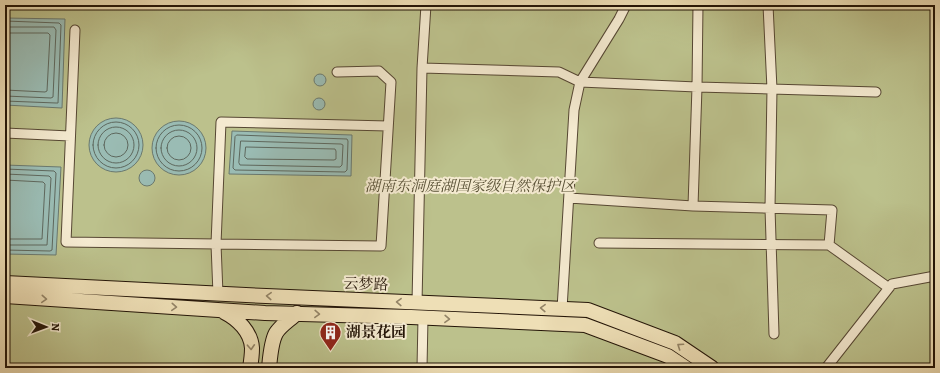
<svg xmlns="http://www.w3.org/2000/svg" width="940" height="373" viewBox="0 0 940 373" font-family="Alegreya,'Noto Serif SC',serif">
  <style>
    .green { fill: #bcc18c; stroke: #706a4a }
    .water { fill: #9abcb4; stroke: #6a796f }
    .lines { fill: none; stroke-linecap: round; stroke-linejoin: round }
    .shore { stroke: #5e685e; stroke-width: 1 }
    .minor-casing { stroke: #564733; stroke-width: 11 }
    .primary-casing { stroke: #231407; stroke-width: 16 }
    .minor { stroke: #f4ead0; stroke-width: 9 }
    .primary { stroke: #eedfb6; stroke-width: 14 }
    .oneway { stroke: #938467 }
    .labels { text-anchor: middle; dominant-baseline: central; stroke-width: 4; stroke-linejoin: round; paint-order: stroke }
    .park-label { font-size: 15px; font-style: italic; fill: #595136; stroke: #f4ead0 }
    .street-label { font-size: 15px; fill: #231407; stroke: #f4ead0 }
    .poi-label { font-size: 15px; font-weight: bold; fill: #231407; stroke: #f4ead0; text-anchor: start }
  </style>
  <rect width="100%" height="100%" fill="#eedfb6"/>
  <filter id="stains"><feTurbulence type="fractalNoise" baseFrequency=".005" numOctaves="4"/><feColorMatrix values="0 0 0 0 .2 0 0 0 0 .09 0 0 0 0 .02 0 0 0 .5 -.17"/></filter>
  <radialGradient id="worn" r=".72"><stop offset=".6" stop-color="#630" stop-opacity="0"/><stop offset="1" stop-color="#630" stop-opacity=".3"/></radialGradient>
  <path class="green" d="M5 5H935V368H5Z"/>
  <path class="water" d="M5 18 65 19 62 108 5 105Z
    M314 80a6 6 0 1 1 12 0a6 6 0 1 1-12 0Z
    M313 104a6 6 0 1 1 12 0a6 6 0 1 1-12 0Z
    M89 145a27 27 0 1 1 54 0a27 27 0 1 1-54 0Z
    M152 148a27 27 0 1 1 54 0a27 27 0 1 1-54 0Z
    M232 131 352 135 351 176 229 174Z
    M5 165 61 167 56 255 5 254Z
    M139 178a8 8 0 1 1 16 0a8 8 0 1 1-16 0Z"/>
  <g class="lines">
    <path class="shore" d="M5 21 59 23 61 25 58 103H56L5 101
      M5 27H54L56 30 53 97 51 98 5 96
      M5 33H48L50 35 47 91 45 92 5 90
      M93 145a23 23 0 1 1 46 0a23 23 0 1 1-46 0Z
      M156 148a23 23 0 1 1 46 0a23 23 0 1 1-46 0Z
      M98 145a18 18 0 1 1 36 0a18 18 0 1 1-36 0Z
      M161 148a18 18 0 1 1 36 0a18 18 0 1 1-36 0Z
      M104 145a12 12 0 1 1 24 0a12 12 0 1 1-24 0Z
      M237 135 347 139 348 141 347 170 345 172 235 170 233 168 235 137Z
      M167 148a12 12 0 1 1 24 0a12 12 0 1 1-24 0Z
      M241 141 341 144 343 145 342 165 340 167 240 165 239 163Z
      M246 147 335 149 336 151V159L334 160 247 159 245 157Z
      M5 169 54 171 56 173 52 250 50 251 5 250
      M5 174 49 176 51 178 47 245H5
      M5 180 43 182 45 184 42 239H5"/>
    <defs>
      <path id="minor" d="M768 5 772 89 770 208 774 334
        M75 30 66 242 381 246 391 82 379 71 337 72
        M422 68 559 72 580 82 697 87 876 92
        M5 133 70 136
        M569 198 693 206 832 210 829 245 889 288
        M693 206 697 87 698 5
        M599 243 829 245
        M218 294 216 244 221 122 388 126
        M417 303 422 68 426 5
        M562 309 574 110 580 82 619 19 626 5
        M422 368 423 318
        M826 368 892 284 935 276"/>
      <path id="primary" d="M5 283 266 296 588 310 675 343 712 368
        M5 296 265 313 411 317 585 325 668 356 686 368
        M224 312C238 319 251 332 252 348 252 355 251 362 250 368
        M269 368C270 358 271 342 276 333 281 325 290 320 297 313"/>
    </defs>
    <use href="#minor" class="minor-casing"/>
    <use href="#primary" class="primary-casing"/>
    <use href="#minor" class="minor"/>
    <use href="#primary" class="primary"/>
  </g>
  <defs><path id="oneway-chevron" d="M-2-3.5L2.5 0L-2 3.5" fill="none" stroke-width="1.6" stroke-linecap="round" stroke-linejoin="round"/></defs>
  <g class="oneway">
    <use href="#oneway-chevron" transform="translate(269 296) rotate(-177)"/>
    <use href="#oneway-chevron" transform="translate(44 299) rotate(4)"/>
    <use href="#oneway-chevron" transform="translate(399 302) rotate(-178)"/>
    <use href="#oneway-chevron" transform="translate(174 307) rotate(4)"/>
    <use href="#oneway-chevron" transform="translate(543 308) rotate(-178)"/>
    <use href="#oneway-chevron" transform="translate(317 314) rotate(2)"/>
    <use href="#oneway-chevron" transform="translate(447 319) rotate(2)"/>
    <use href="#oneway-chevron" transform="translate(680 346) rotate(-146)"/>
    <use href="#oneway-chevron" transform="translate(251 347) rotate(87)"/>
  </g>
  <defs>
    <symbol id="building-pin" viewBox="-11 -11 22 30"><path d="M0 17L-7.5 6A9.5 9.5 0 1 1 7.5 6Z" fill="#8f2418" stroke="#f4ead0"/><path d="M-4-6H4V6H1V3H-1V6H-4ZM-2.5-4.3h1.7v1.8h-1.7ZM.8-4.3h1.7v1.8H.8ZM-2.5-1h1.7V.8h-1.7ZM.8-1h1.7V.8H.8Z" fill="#fff"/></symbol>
  </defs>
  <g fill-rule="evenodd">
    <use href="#building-pin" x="318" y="320" width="25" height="34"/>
  </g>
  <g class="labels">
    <g class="park-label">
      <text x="470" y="186">湖南东洞庭湖国家级自然保护区</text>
    </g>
    <g class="street-label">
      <text transform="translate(366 284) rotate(2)">云梦路</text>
    </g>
    <g class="poi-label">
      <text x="346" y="332">湖景花园</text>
    </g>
  </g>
  <rect width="940" height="373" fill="none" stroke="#eedfb6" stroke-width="20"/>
  <rect x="6" y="6" width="928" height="361" fill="none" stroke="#231407" stroke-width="2"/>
  <rect x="10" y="10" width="920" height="353" fill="none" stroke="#231407"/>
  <g transform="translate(46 327) rotate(91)" stroke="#f4ead0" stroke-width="3" paint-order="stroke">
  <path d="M0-3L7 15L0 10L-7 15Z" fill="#231407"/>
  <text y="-6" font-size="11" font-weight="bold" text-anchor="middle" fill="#231407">N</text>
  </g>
  <rect width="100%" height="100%" filter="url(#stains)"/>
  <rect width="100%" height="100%" fill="url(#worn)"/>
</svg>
